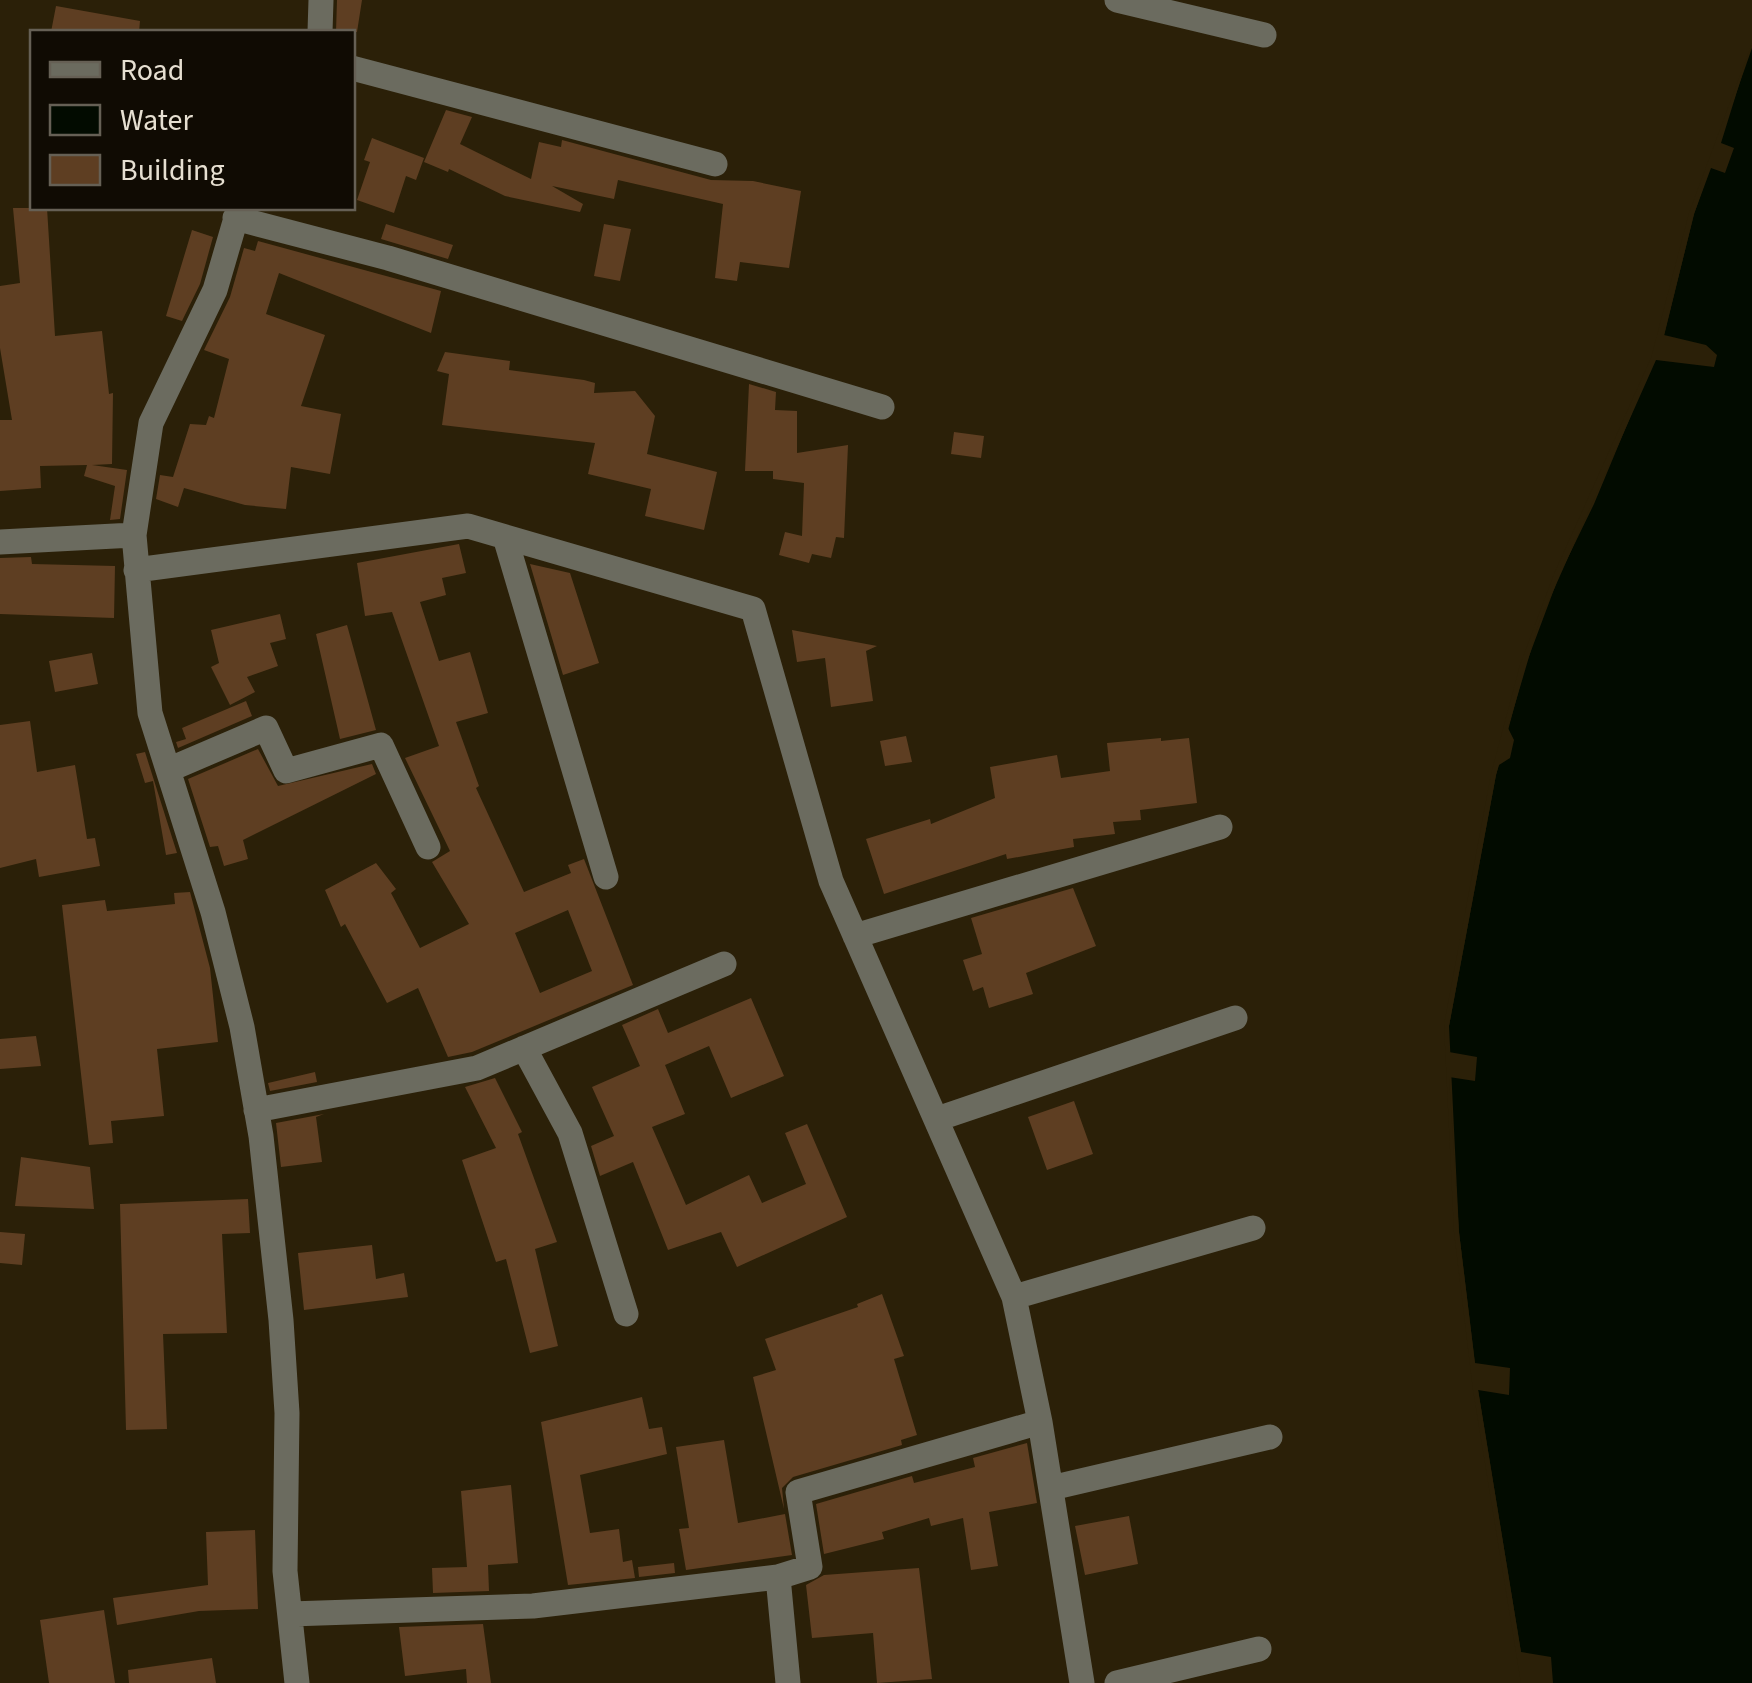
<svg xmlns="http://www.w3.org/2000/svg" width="1752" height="1683" viewBox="0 0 1752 1683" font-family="'Source Sans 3',sans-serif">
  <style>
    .water { fill: #020b00 }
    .pier { fill: #2b2008 }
    .building { fill: #5e3e22; fill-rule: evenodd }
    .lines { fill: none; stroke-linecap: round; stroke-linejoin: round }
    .minor { stroke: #6b6b5f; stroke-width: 25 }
  </style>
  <rect width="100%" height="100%" fill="#2b2008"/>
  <path class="water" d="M1752 48V1683H1526L1478 1389 1459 1232 1449 1026 1496 775 1525 667 1559 576 1594 504 1664 336 1694 214Z"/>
  <path class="pier" d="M1752 43 1721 143 1734 148 1725 173 1711 168 1694 214 1664 335 1706 345 1717 355 1714 367 1656 360 1539 623 1508 728 1514 740 1510 758 1499 765 1496 775 1449 1026V1052L1477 1057 1475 1081 1449 1077 1459 1232 1475 1363 1510 1368 1509 1395 1478 1390 1521 1652 1551 1657 1553 1683H1521L1473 1390 1454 1232 1444 1025 1491 774 1520 665 1554 574 1651 358 1689 213Z"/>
  <path class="building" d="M337 0H362L357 32H336Z
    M56 6 140 21 139 32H51Z
    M446 110 472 117 460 144 531 179 539 142 561 147 562 140 711 180 753 181 801 191 789 268 740 262 737 281 715 278 723 204 618 180 614 199 552 186 583 204 580 212 505 196 449 169 448 172 424 162Z
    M372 138 424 158 416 180 406 176 394 213 357 200 370 162 364 160Z
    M13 208H47L55 336 102 331 109 394 113 393 112 464 92 465 127 470 120 519 110 520 115 486 84 476 87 465 40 466 41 488 0 491V420H12L0 348V286L20 283Z
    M386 224 453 245 448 259 381 239Z
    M604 224 631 229 620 281 594 276Z
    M192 230 213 237 200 284 182 321 166 316Z
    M258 241 441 291 431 333 279 273 266 314 325 335 301 406 341 414 330 474 291 467 286 509 245 505 184 488 178 507 156 499 160 475 173 477 190 424 206 425 209 416 214 418 229 359 204 350 230 297 244 248 255 251Z
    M445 352 510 361 509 370 584 380 595 383 594 393 635 391 655 416 647 454 717 472 704 530 645 516 651 489 588 474 595 443 442 425 449 374 437 371Z
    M749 384 776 392 775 410 797 411V453L848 445 844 538 836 537 831 558 812 554 809 563 779 555 785 532 802 536 804 483 773 479V471H745Z
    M954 432 984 436 981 458 951 454Z
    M459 544 466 573 442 578 446 595 420 602 439 661 470 652 488 713 456 722 479 786 476 788 524 892 571 873 568 865 584 859 633 985 472 1052 448 1057 418 988 387 1003 345 924 341 927 325 890 376 863 396 889 391 893 420 948 469 924 432 862 450 851 405 758 439 746 392 612 365 616 357 563ZM568 910 592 971 540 993 515 933Z
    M31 557 32 564 115 566 114 618 0 614V558Z
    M530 564 570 573 599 663 563 675Z
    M280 614 286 639 270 643 278 666 247 677 255 692 230 705 211 667 219 663 211 630Z
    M347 625 376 730 340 739 316 634Z
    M792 630 877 646 866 651 873 701 831 707 825 658 797 662Z
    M92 653 98 684 55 692 49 661Z
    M246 701 252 716 178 748 176 742 186 739 182 728Z
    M30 721 37 772 75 765 87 839 95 838 100 866 39 877 36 859 0 868V725Z
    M906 736 912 762 885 766 880 741Z
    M1161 738V741L1189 738 1197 803 1140 810 1141 820 1113 822 1115 834 1073 839 1074 847 1007 859 1006 854 884 894 866 839 930 819 931 824 995 798 990 767 1057 755 1061 778 1110 771 1107 743Z
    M258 749 278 786 372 764 376 774 243 840 248 859 224 866 218 846 210 847 188 779Z
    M145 752 177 853 166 855 153 781 145 783 136 754Z
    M1073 888 1096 946 1026 973 1033 994 989 1008 983 987 973 991 963 960 982 954 971 918Z
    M190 892 210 968 218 1042 157 1049 164 1116 111 1121 113 1143 89 1145 62 905 105 900 107 911 175 904 174 893Z
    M751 998 784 1076 731 1098 709 1046 665 1065 685 1114 652 1127 686 1205 749 1175 762 1203 806 1184 785 1133 807 1124 847 1217 737 1267 721 1232 668 1250 633 1162 600 1176 591 1146 614 1136 592 1087 640 1066 622 1025 658 1009 668 1033Z
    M36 1036 41 1066 0 1069V1039Z
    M315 1072 317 1082 270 1091 268 1083Z
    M495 1078 522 1132 518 1134 557 1242 535 1249 558 1346 530 1353 506 1259 496 1262 462 1160 496 1148 465 1087Z
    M1074 1101 1093 1154 1047 1170 1028 1117Z
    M324 1114 316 1117 322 1162 281 1167 276 1123Z
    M21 1157 90 1167 94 1209 15 1206Z
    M248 1199 250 1233 222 1234 227 1333 163 1334 167 1429 126 1430 120 1204Z
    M0 1232 25 1234 22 1265 0 1263Z
    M372 1245 376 1279 404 1273 408 1297 304 1310 298 1253Z
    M882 1294 904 1356 894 1359 917 1435 901 1440 902 1445 793 1477 782 1488 784 1509 753 1377 776 1370 765 1339 858 1307 857 1304Z
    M642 1397 649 1429 662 1427 667 1454 580 1475 590 1533 619 1529 623 1562 632 1560 635 1578 568 1585 541 1422Z
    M724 1440 738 1523 785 1514 792 1555 686 1570 679 1529 689 1528 676 1447Z
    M1027 1443 1037 1503 989 1512 998 1566 971 1570 963 1518 931 1526 929 1518 882 1532 884 1539 824 1554 816 1504 912 1476 914 1483 975 1467 973 1458Z
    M511 1485 518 1563 488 1565 489 1591 433 1593 432 1568 467 1567 461 1491Z
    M1129 1516 1138 1564 1085 1575 1075 1526Z
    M255 1530 258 1609 199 1611 117 1625 113 1598 208 1585 206 1532Z
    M674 1563 675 1573 639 1577 638 1567Z
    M919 1568 932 1679 877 1683 873 1633 812 1638 806 1585 824 1575Z
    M104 1610 115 1683H49L40 1620Z
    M483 1624 491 1683H467L466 1669 405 1676 399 1627Z
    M212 1658 216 1683H129L128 1670Z"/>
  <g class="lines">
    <path class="minor" d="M1117 0 1264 35
      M320 32 321 0
      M352 68 715 164
      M239 208 215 290 151 423 134 535 150 713 213 912 242 1027 261 1136 281 1320 287 1413 285 1571 297 1683
      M235 218 388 258 882 407
      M505 537 606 877
      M0 542 134 535
      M136 570 468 526 753 609 831 881 1014 1297 1040 1422 1082 1683
      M168 770 266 728 286 771 381 745 428 847
      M855 936 1220 827
      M524 1048 570 1133 626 1314
      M256 1110 477 1068 724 964
      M937 1119 1235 1018
      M1014 1297 1253 1228
      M1051 1488 1270 1437
      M290 1614 533 1606 778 1577
      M788 1683 778 1577 810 1567 798 1492 1040 1422
      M1117 1683 1259 1649"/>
  </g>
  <rect x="30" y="30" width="325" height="180" fill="#100b03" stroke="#666055" stroke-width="2.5"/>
  <rect x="50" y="62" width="50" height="15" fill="#6b6b5f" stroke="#666055" stroke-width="2.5"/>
  <text x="120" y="80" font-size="30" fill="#e6dfd1">Road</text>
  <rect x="50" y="105" width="50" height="30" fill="#020b00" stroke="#666055" stroke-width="2.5"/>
  <text x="120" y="130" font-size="30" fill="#e6dfd1">Water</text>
  <rect x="50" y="155" width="50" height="30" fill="#5e3e22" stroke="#666055" stroke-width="2.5"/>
  <text x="120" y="180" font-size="30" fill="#e6dfd1">Building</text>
</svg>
